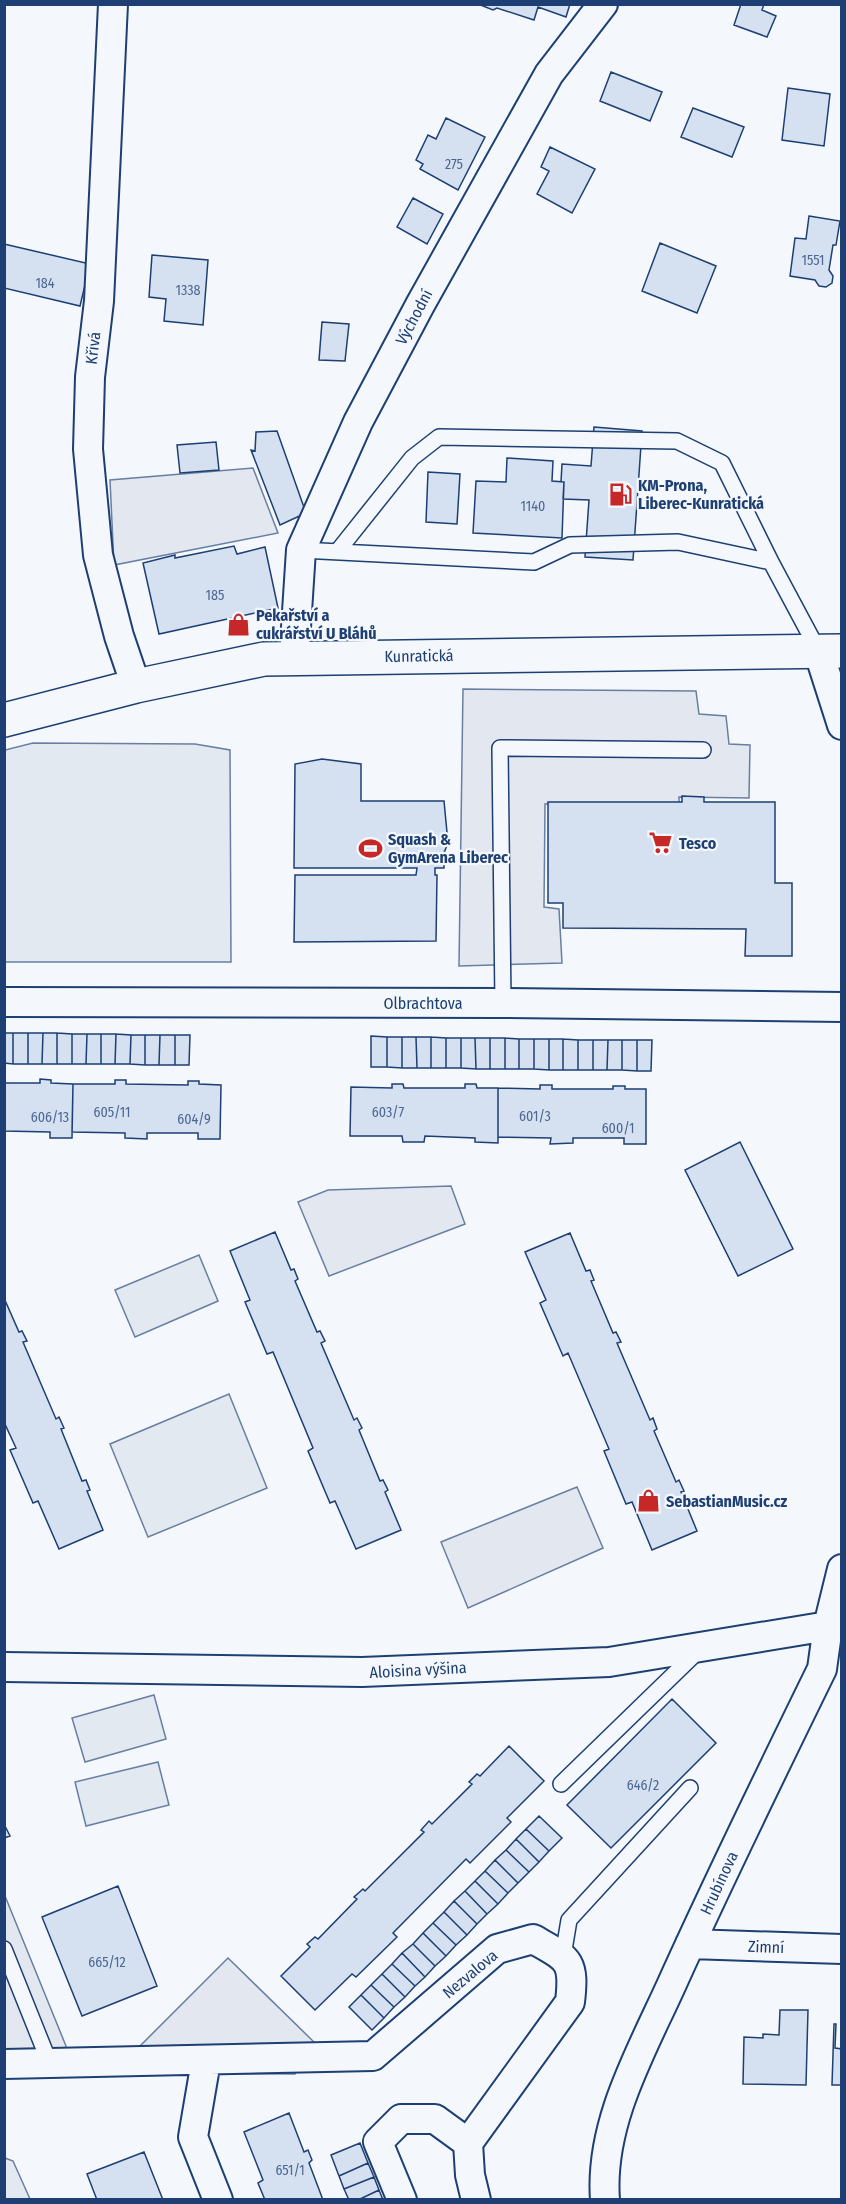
<svg xmlns="http://www.w3.org/2000/svg" width="846" height="2204" viewBox="0 0 846 2204" font-family="'Fira Sans Condensed',sans-serif">
  <style>
    .green { fill: #e3e9f0; stroke: #687fa3; stroke-width: 1.5 }
    .parking { fill: #e3e8f0; stroke: #687fa3; stroke-width: 1.5 }
    .building { fill: #d5e0f0; stroke: #1d3f73; stroke-width: 1.5 }
    .lines { fill: none; stroke-linecap: round; stroke-linejoin: round }
    .lane-casing { stroke: #1d3f73; stroke-width: 18 }
    .street-casing { stroke: #1d3f73; stroke-width: 32 }
    .secondary-casing { stroke: #1d3f73; stroke-width: 36 }
    .lane { stroke: #f4f7fb; stroke-width: 15 }
    .street { stroke: #f4f7fb; stroke-width: 28 }
    .secondary { stroke: #f4f7fb; stroke-width: 33 }
    .labels { text-anchor: middle; dominant-baseline: central; stroke-width: 4.5; stroke-linejoin: round; paint-order: stroke }
    .number-label { font-size: 14px; fill: #4b6792 }
    .street-label { font-size: 16px; fill: #1d3f73; stroke: #f4f7fb }
    .poi-label { font-size: 16px; font-weight: bold; fill: #1d3f73; stroke: #f4f7fb; text-anchor: start }
  </style>
  <rect width="100%" height="100%" fill="#f4f7fb"/>
  <path class="green" d="M33 743 195 744 230 750 231 962H5V750Z
    M199 1255 218 1301 135 1337 115 1290Z
    M229 1394 267 1488 148 1537 110 1444Z
    M154 1695 166 1739 85 1762 72 1718Z
    M158 1762 169 1805 86 1826 75 1782Z
    M5 2158 13 2161 30 2199H5Z"/>
  <path class="parking" d="M253 468 278 533 114 565 110 480Z
    M463 689 696 691 699 714 726 716 729 744 750 745 749 798 679 797V803L545 804 544 907 559 909 562 963 459 966Z
    M451 1186 465 1224 329 1276 298 1202 328 1190Z
    M577 1487 603 1548 468 1608 441 1542Z
    M5 1896 66 2046 63 2072 7 2070 5 2081Z
    M228 1958 314 2042 295 2074 113 2073Z"/>
  <path class="building" d="M478 4H570L566 17 538 7 534 20 497 8 493 10Z
    M741 4H764L762 10 776 16 767 37 734 25Z
    M611 72 662 92 650 121 600 101Z
    M788 88 830 94 824 146 782 140Z
    M693 108 744 127 732 157 681 137Z
    M446 118 485 137 458 190 420 169 423 164 416 160 428 135 436 139Z
    M550 147 595 169 572 213 537 194 549 171 541 167Z
    M413 198 443 214 427 244 397 227Z
    M809 216 840 221 836 245H833L829 270 833 276 832 283 826 287 819 286 815 280 790 276 795 238 806 239Z
    M660 243 716 266 697 313 642 291Z
    M4 244 90 264 80 306 4 288Z
    M152 255 208 260 203 325 164 321 166 299 149 297Z
    M322 322 349 324 345 361 319 360Z
    M594 427 642 431 633 560 585 557 589 500 563 499 564 482H561L562 464 591 466Z
    M277 431 306 513 280 525 251 450 255 451 256 432Z
    M216 442 219 470 180 473 177 445Z
    M507 458 553 461 552 481 564 482 562 538 473 533 476 481 506 482Z
    M428 472 460 474 457 524 426 522Z
    M234 546 237 554 265 547 278 608 159 634 143 563 175 555V558Z
    M322 759 361 764V801H444L448 843 444 853V868H435V875H437L436 941 294 942 295 875H416L417 868H294L295 764Z
    M682 796 704 797V802H775V883H792V956H745L746 929 563 928V903H548V802H682Z
    M4 1033H13V1064L4 1063Z
    M13 1033H28V1064H13Z
    M28 1033H43L42 1064H28Z
    M43 1033H57V1064H42Z
    M57 1033 72 1034V1064H57Z
    M72 1034H87L86 1064H72Z
    M87 1034H101V1064H86Z
    M101 1034H116L115 1064H101Z
    M116 1034 131 1035 130 1064H115Z
    M131 1035H145V1065L130 1064Z
    M145 1035H160L159 1065H145Z
    M160 1035H175V1065H159Z
    M175 1035H190L189 1065H175Z
    M371 1036 387 1037V1067H371Z
    M387 1037H402V1068L387 1067Z
    M402 1037H416L417 1068H402Z
    M416 1037H431V1068H417Z
    M431 1037 446 1038V1068H431Z
    M446 1038H461V1068H446Z
    M461 1038H475L476 1069 461 1068Z
    M475 1038H490V1069H476Z
    M490 1038H505V1069H490Z
    M505 1038 519 1039V1069H505Z
    M519 1039H534V1069H519Z
    M534 1039H549V1070L534 1069Z
    M549 1039H563V1070H549Z
    M563 1039 578 1040V1070H563Z
    M578 1040H593V1070H578Z
    M593 1040H608L607 1070H593Z
    M608 1040H622V1070H607Z
    M622 1040H637V1071L622 1070Z
    M637 1040H652L651 1071H637Z
    M40 1079 51 1080V1083L73 1084 72 1138H50V1132L4 1131V1083H40Z
    M115 1080H126V1084L188 1085V1081H199V1084L221 1085 220 1139H198V1133H147V1139L125 1138V1133L72 1132 73 1084H115Z
    M392 1084H403L404 1088H465V1084H476L477 1088H498V1143L475 1142V1138L425 1136 424 1142H403L402 1136H350L351 1087 392 1088Z
    M540 1085H552V1089H613V1086H625V1089H646V1144H624V1138H573V1143L550 1144 551 1138 498 1137V1088L540 1089Z
    M740 1142 793 1249 738 1276 685 1170Z
    M275 1232 291 1270 294 1269 298 1279 295 1281 317 1332 320 1331 325 1341 321 1343 354 1420 357 1418 362 1428 359 1430 380 1481 383 1480 388 1490 385 1492 401 1530 356 1549 335 1501 330 1503 308 1451 313 1448 273 1352 267 1354 245 1302 250 1300 230 1251Z
    M570 1233 586 1271 590 1270 594 1280 591 1281 613 1333 616 1332 621 1342 617 1343 650 1420 653 1418 657 1429 654 1431 676 1482 679 1480 684 1491 681 1492 697 1531 652 1550 632 1502 626 1504 604 1451 609 1449 568 1353 563 1356 540 1303 546 1300 525 1252Z
    M4 1298 19 1332 22 1331 27 1341 23 1342 56 1419 59 1417 64 1428 61 1429 82 1481 86 1480 90 1490 87 1491 103 1530 59 1549 38 1501 33 1503 10 1450 16 1448 4 1422Z
    M672 1699 716 1743 611 1848 567 1805Z
    M509 1746 544 1781 507 1818 511 1822 470 1863 466 1859 393 1933 397 1937 356 1977 352 1974 315 2010 281 1976 310 1947 307 1944 315 1937 318 1939 357 1899 354 1897 363 1889 365 1891 424 1832 421 1830 429 1821 432 1824 472 1784 469 1782 477 1774 480 1776Z
    M539 1816 562 1838 549 1851 526 1829Z
    M4 1824 10 1836 4 1838Z
    M526 1829 549 1851 539 1862 516 1839Z
    M516 1839 539 1862 529 1872 506 1850Z
    M506 1850 529 1872 518 1883 495 1860Z
    M495 1860 518 1883 508 1893 485 1871Z
    M485 1871 508 1893 498 1904 475 1881Z
    M475 1881 498 1904 487 1914 465 1891Z
    M118 1886 157 1986 82 2016 42 1917Z
    M465 1891 487 1914 477 1924 454 1901Z
    M454 1901 477 1924 467 1935 444 1912Z
    M444 1912 467 1935 456 1945 433 1923Z
    M433 1923 456 1945 446 1956 423 1933Z
    M423 1933 446 1956 435 1966 413 1944Z
    M413 1944 435 1966 425 1977 402 1953Z
    M402 1953 425 1977 415 1986 392 1964Z
    M392 1964 415 1986 405 1997 382 1974Z
    M382 1974 405 1997 394 2007 371 1985Z
    M371 1985 394 2007 384 2018 361 1995Z
    M361 1995 384 2018 372 2030 349 2007Z
    M780 2010H808L806 2085 743 2084 744 2037 763 2038V2034L779 2035Z
    M834 2024H836L835 2048 842 2049V2085H832Z
    M289 2113 304 2152 308 2150 312 2160 309 2163 323 2200H265L258 2183 263 2180 244 2132Z
    M360 2143 368 2163 339 2176 331 2155Z
    M144 2152 163 2200H97L87 2174Z
    M368 2163 374 2177 344 2189 339 2176Z
    M374 2177 379 2190 358 2200H349L344 2189Z
    M379 2190 383 2200H358Z"/>
  <g class="lines">
    <defs>
      <path id="lane" d="M301 550 534 562 570 545 678 542 771 562 818 650
        M337 552 412 458 439 437 677 441 722 463 771 562
        M503 1003 500 748 703 750
        M561 1784 699 1650
        M4 1949 50 2064
        M563 1956 569 1920 690 1788"/>
      <path id="street" d="M113 4 99 301 90 377 88 449 98 555 119 636 136 686
        M818 650 842 725
        M294 658 301 550 358 422 420 305 549 74 603 4
        M4 1002 503 1003 842 1007
        M4 1667 362 1672 609 1662 828 1626
        M690 1944 842 1949
        M206 2061 193 2137 218 2200
        M4 2064 373 2056 497 1949 533 1939C568 1959 575 1959 570 2002L468 2143
        M402 2200 378 2142 401 2119H435L468 2143 470 2175 476 2200
        M605 2200C599 2121 644 2047 675 1977 722 1873 772 1771 822 1669L828 1626 842 1569"/>
      <path id="secondary" d="M4 720 136 686 264 659 842 651"/>
    </defs>
    <use href="#lane" class="lane-casing"/>
    <use href="#street" class="street-casing"/>
    <use href="#secondary" class="secondary-casing"/>
    <use href="#lane" class="lane"/>
    <use href="#street" class="street"/>
    <use href="#secondary" class="secondary"/>
  </g>
  <defs>
    <symbol id="fuel-bare" viewBox="-9 -9 18 18"><path d="M-5.5-6h7V0h2V4h1.3V-2.5L3-4.5l.8-.8L6-3V5H2.5V1h-1V6h-7ZM-4.2-4.7v3.2H.2V-4.7Z" fill="#c62828" stroke="#f4f7fb" stroke-width="2.5" paint-order="stroke"/></symbol>
    <symbol id="shop-bare" viewBox="-9 -9 18 18"><path d="M-5-2.5h2.3a2.7 3.5 0 0 1 5.4 0H5L5.5 6h-11ZM-1.5-2.5h3a1.5 2.3 0 0 0-3 0Z" fill="#c62828" stroke="#f4f7fb" stroke-width="2.5" paint-order="stroke"/></symbol>
    <symbol id="supermarket-bare" viewBox="-9 -9 18 18"><path d="M-6-5.5h2.5l.6 2H6L4.5 2H-2.5L-4.4-4H-6ZM-1.5 3.2a1.3 1.3 0 1 0 .1 0ZM3 3.2a1.3 1.3 0 1 0 .1 0Z" fill="#c62828" stroke="#f4f7fb" stroke-width="2.5" paint-order="stroke"/></symbol>
    <symbol id="stadium-bare" viewBox="-9 -9 18 18"><path d="M0-5a6.5 5 0 1 0 0 10a6.5 5 0 1 0 0-10ZM-3.5-1.8h7v3.6h-7Z" fill="#c62828" stroke="#f4f7fb" stroke-width="2.5" paint-order="stroke"/></symbol>
  </defs>
  <g fill-rule="evenodd">
    <use href="#fuel-bare" x="604" y="478" width="33" height="33"/>
    <use href="#shop-bare" x="222" y="608" width="33" height="33"/>
    <use href="#supermarket-bare" x="644" y="826" width="33" height="33"/>
    <use href="#stadium-bare" x="354" y="832" width="33" height="33"/>
    <use href="#shop-bare" x="632" y="1484" width="33" height="33"/>
  </g>
  <g class="labels">
    <g class="number-label">
      <text x="454" y="164">275</text>
      <text x="813" y="260">1551</text>
      <text x="45" y="283">184</text>
      <text x="188" y="290">1338</text>
      <text x="533" y="506">1140</text>
      <text x="215" y="595">185</text>
      <text x="112" y="1112">605/11</text>
      <text x="388" y="1112">603/7</text>
      <text x="535" y="1116">601/3</text>
      <text x="50" y="1117">606/13</text>
      <text x="194" y="1119">604/9</text>
      <text x="618" y="1128">600/1</text>
      <text x="643" y="1785">646/2</text>
      <text x="107" y="1962">665/12</text>
      <text x="290" y="2170">651/1</text>
    </g>
    <g class="street-label">
      <text transform="translate(414 317) rotate(-62)">Východní</text>
      <text transform="translate(93 348) rotate(-83)">Křivá</text>
      <text transform="translate(419 656) rotate(-1)">Kunratická</text>
      <text x="423" y="1003">Olbrachtova</text>
      <text transform="translate(418 1670) rotate(-3)">Aloisina výšina</text>
      <text transform="translate(719 1883) rotate(-65)">Hrubínova</text>
      <text transform="translate(766 1947) rotate(2)">Zimní</text>
      <text transform="translate(470 1974) rotate(-40)">Nezvalova</text>
    </g>
    <g class="poi-label">
      <text x="638" y="485">KM-Prona,<tspan x="638" dy="18">Liberec-Kunratická</tspan></text>
      <text x="256" y="615">Pekařství a<tspan x="256" dy="18">cukrářství U Bláhů</tspan></text>
      <text x="388" y="839">Squash &amp;<tspan x="388" dy="18">GymArena Liberec</tspan></text>
      <text x="679" y="843">Tesco</text>
      <text x="666" y="1501">SebastianMusic.cz</text>
    </g>
  </g>
  <rect width="846" height="2204" fill="none" stroke="#1d3f73" stroke-width="12"/>
</svg>
